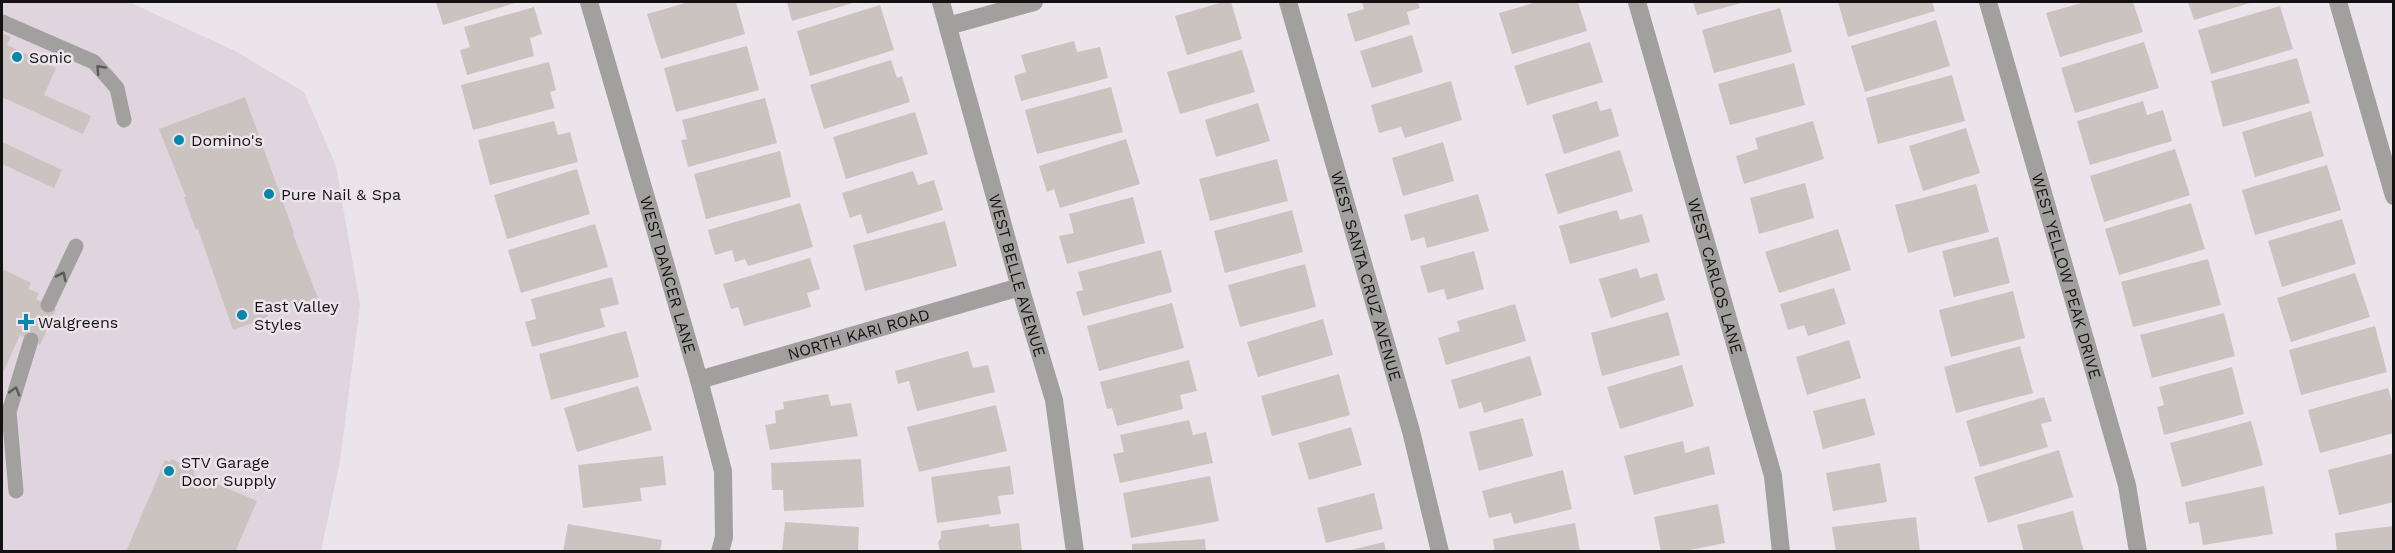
<svg xmlns="http://www.w3.org/2000/svg" width="2395" height="553" viewBox="0 0 2395 553" font-family="'Work Sans',sans-serif">
  <style>
    .built { fill: #e0d4de }
    .building { fill: #cac3bf }
    .lines { fill: none; stroke-linecap: round; stroke-linejoin: round }
    .lane { stroke: #a29f9f; stroke-width: 15 }
    .street { stroke: #a29f9f; stroke-width: 18 }
    .oneway { stroke: #5a5858 }
    .poi-dot { fill: #0686a9; stroke: #ebe4ea; stroke-width: 2 }
    .labels { text-anchor: middle; dominant-baseline: central; stroke-width: 5; stroke-linejoin: round; paint-order: stroke }
    .poi-label { font-size: 16px; fill: #131112; stroke: #ebe4ea; text-anchor: start }
    .street-label { font-size: 16px; fill: #131112; stroke: #ebe4ea }
  </style>
  <rect width="100%" height="100%" fill="#ebe4ea"/>
  <path class="built" d="M2 2H129L235 51 304 92 336 166 360 305 340 461 321 551H2Z"/>
  <path class="building" d="M436 2H518L443 25Z
    M689 2H736L745 34 661 59 647 14Z
    M787 2H856L792 21Z
    M1223 2H1231L1242 39 1187 55 1175 16Z
    M1362 2H1418L1420 8 1407 12 1410 24 1355 42 1347 14 1364 9Z
    M1537 2H1578L1587 31 1512 54 1499 13Z
    M1693 2H1745L1697 15Z
    M1838 2H1932L1935 11 1848 37Z
    M2085 2H2133L2143 32 2060 57 2046 13Z
    M2188 2H2253L2194 20Z
    M880 5 894 50 810 76 797 31Z
    M2280 6 2293 49 2211 74 2198 30Z
    M534 7 542 34 530 38 534 56 467 75 460 50 470 47 464 27Z
    M1780 8 1792 52 1714 73 1702 30Z
    M1936 20 1950 66 1865 92 1851 46Z
    M2 33 11 37 7 45 56 68 44 95 91 116 83 134 2 97Z
    M1412 35 1423 72 1372 88 1360 51Z
    M1074 41 1077 52 1100 47 1108 78 1021 101 1014 76 1026 72 1021 55Z
    M1590 42 1603 82 1527 105 1514 66Z
    M2144 42 2159 88 2075 113 2061 68Z
    M747 46 759 90 676 112 664 68Z
    M1242 50 1255 92 1180 114 1167 72Z
    M2297 58 2310 103 2223 127 2211 81Z
    M891 60 897 78 902 76 910 102 824 129 810 85Z
    M549 62 556 90 550 92 555 108 473 130 461 85Z
    M1794 63 1805 105 1730 125 1718 84Z
    M1952 75 1965 121 1878 144 1866 98Z
    M1451 81 1462 120 1405 138 1401 127 1379 133 1371 105Z
    M1111 87 1123 132 1037 154 1025 110Z
    M245 97 294 233 293 234 318 298 267 314 268 317 233 330 198 229 196 230 184 197H186L159 129Z
    M765 98 777 143 688 167 681 140 687 139 682 120Z
    M1597 101 1600 111 1611 108 1619 136 1564 154 1552 115Z
    M2143 101 2147 115 2163 110 2172 141 2090 165 2077 121Z
    M1258 103 1270 141 1216 157 1205 120Z
    M2311 111 2324 156 2255 177 2242 132Z
    M915 112 928 154 846 179 833 137Z
    M554 121 558 135 570 132 578 162 490 185 478 140Z
    M1813 121 1824 159 1744 184 1736 156 1758 149 1755 138Z
    M1966 128 1980 173 1923 191 1909 146Z
    M1126 139 1140 184 1060 208 1054 189 1047 192 1039 166Z
    M2 142 62 170 54 188 2 164Z
    M1443 142 1454 181 1403 196 1392 158Z
    M2175 149 2190 195 2104 222 2090 176Z
    M1620 150 1633 191 1558 214 1545 174Z
    M780 151 791 197 706 219 694 174Z
    M1277 159 1288 201 1210 221 1199 179Z
    M2327 165 2341 210 2255 235 2242 190Z
    M577 169 590 214 507 239 494 195Z
    M913 171 918 185 934 180 943 210 867 234 861 214 850 218 842 193Z
    M1805 183 1814 218 1759 234 1750 198Z
    M1976 184 1989 232 1908 253 1895 205Z
    M1478 194 1489 231 1427 248 1424 237 1411 241 1404 215Z
    M1133 197 1145 243 1067 264 1059 236 1074 233 1069 214Z
    M800 203 813 247 748 266 745 259 735 262 732 250 715 255 708 230Z
    M2191 203 2205 249 2119 275 2105 229Z
    M1292 210 1303 252 1225 273 1214 231Z
    M1617 210 1620 220 1642 214 1650 242 1570 264 1559 226Z
    M2342 219 2356 264 2282 287 2268 241Z
    M945 221 957 266 865 291 853 245Z
    M595 224 608 267 521 293 508 250Z
    M1838 229 1851 270 1779 293 1765 252Z
    M1998 237 2010 283 1954 297 1942 251Z
    M1161 250 1172 292 1083 316 1076 292 1083 290 1078 272Z
    M1474 251 1484 289 1447 300 1444 289 1428 293 1420 266Z
    M810 258 820 289 807 293 811 307 744 326 738 307 731 309 723 284Z
    M2208 259 2221 305 2133 327 2121 282Z
    M1305 264 1316 307 1240 327 1228 285Z
    M1637 268 1640 278 1657 273 1665 300 1611 318 1599 279Z
    M2 269 31 283 28 289 39 293 36 299 56 309 40 345 20 335 2 375Z
    M2355 273 2370 317 2291 342 2277 298Z
    M612 277 619 304 600 309 605 327 532 347 525 322 536 319 531 299Z
    M1834 288 1846 324 1808 336 1804 325 1788 330 1780 304Z
    M2013 291 2025 338 1951 357 1939 310Z
    M1172 303 1184 348 1099 371 1087 326Z
    M1515 304 1526 341 1446 365 1438 338 1460 331 1457 321Z
    M1668 312 1680 355 1602 376 1591 333Z
    M2224 313 2235 356 2152 378 2140 335Z
    M1323 319 1333 355 1258 377 1247 342Z
    M2375 326 2387 372 2301 395 2289 350Z
    M626 331 639 377 551 400 539 354Z
    M1849 340 1861 378 1807 395 1796 357Z
    M2020 346 2033 393 1956 413 1944 367Z
    M968 351 973 368 988 365 995 392 917 411 909 381 898 384 895 371Z
    M1530 356 1542 395 1484 413 1481 402 1459 409 1451 380Z
    M1189 360 1197 391 1180 395 1183 409 1117 426 1112 408 1107 409 1100 382Z
    M1682 365 1694 406 1620 429 1607 387Z
    M2232 367 2244 414 2164 435 2157 407 2164 405 2159 387Z
    M1339 374 1350 415 1272 436 1261 396Z
    M638 386 652 430 577 452 564 408Z
    M2388 388 2394 408V433L2320 453 2308 410Z
    M828 394 831 406 851 403 858 436 770 450 765 425 776 423 775 411 784 409 783 402Z
    M2044 397 2052 421 2041 424 2048 447 1980 467 1966 421Z
    M1865 398 1875 435 1823 449 1813 411Z
    M996 405 1007 451 919 472 907 427Z
    M1523 418 1533 456 1479 471 1469 432Z
    M1189 420 1193 435 1206 432 1213 463 1120 483 1113 454 1124 452 1120 435Z
    M2251 421 2263 465 2182 487 2170 443Z
    M1351 427 1362 465 1309 480 1298 443Z
    M1683 441 1685 453 1709 446 1715 474 1634 495 1624 456Z
    M2059 450 2073 497 1988 523 1974 477Z
    M2394 453V502L2339 515 2328 470Z
    M663 456 666 485 640 488 642 501 583 508 578 465Z
    M171 459 195 470 193 474 257 501 235 552H126L165 460 170 462Z
    M861 459 864 507 784 511 783 490H772L771 463Z
    M1880 463 1887 502 1833 511 1826 473Z
    M1010 466 1014 494 998 496 1001 514 937 523 931 477Z
    M1563 470 1572 509 1514 524 1511 513 1489 518 1482 491Z
    M1210 476 1219 521 1131 538 1123 493Z
    M2264 486 2273 534 2203 545 2199 522 2189 524 2185 502Z
    M1374 493 1383 529 1326 543 1317 508Z
    M1718 504 1725 543 1679 552H1661L1654 517Z
    M2073 511 2084 552H2024L2017 525Z
    M1916 517 1920 552H1836L1832 527Z
    M785 522 859 527 858 552H782Z
    M1019 523 1022 552H940L938 542 941 538V531L989 524 990 527Z
    M1575 523 1580 552H1495L1493 539Z
    M568 524 662 540 660 552H563Z
    M2394 526V552H2337L2335 533Z
    M1205 539 1206 552H1132V544Z
    M1384 542 1386 552H1347V551Z"/>
  <g class="lines">
    <path class="lane" d="M2 22 94 62 117 88 124 120
      M48 305 76 246
      M16 491 9 412 31 340"/>
    <g class="street">
      <path id="s1" d="M589 2 699 380 723 471 724 537 720 552"/>
      <path id="s2" d="M941 2 1020 287 1054 400 1075 552"/>
      <path id="s3" d="M1288 2 1411 431 1440 552"/>
      <path id="s4" d="M1637 2 1773 476 1781 552"/>
      <path id="s5" d="M1988 2 2127 485 2138 552"/>
      <path d="M2338 2 2394 196"/>
      <path d="M948 26 1034 2"/>
      <path id="s6" d="M699 380 1020 287"/>
    </g>
  </g>
  <defs><path id="oneway-chevron" d="M-2-3.5L2.5 0L-2 3.5" fill="none" stroke-width="1.6" stroke-linecap="round" stroke-linejoin="round" transform="scale(1.5)"/></defs>
  <g class="oneway">
    <use href="#oneway-chevron" transform="translate(100 69) rotate(-133)"/>
    <use href="#oneway-chevron" transform="translate(62 276) rotate(-64)"/>
    <use href="#oneway-chevron" transform="translate(15 391) rotate(-74)"/>
  </g>
  <g class="poi-dot">
    <circle cx="17" cy="57" r="6"/>
    <circle cx="179" cy="140" r="6"/>
    <circle cx="269" cy="194" r="6"/>
    <circle cx="242" cy="315" r="6"/>
    <path d="M23 313h6v6h6v6h-6v6h-6v-6h-6v-6h6z"/>
    <circle cx="169" cy="471" r="6"/>
  </g>
  <g class="labels">
    <g class="poi-label">
      <text x="29" y="57">Sonic</text>
      <text x="191" y="140">Domino's</text>
      <text x="281" y="194">Pure Nail &amp; Spa</text>
      <text x="254" y="306">East Valley<tspan x="254" dy="18">Styles</tspan></text>
      <text x="38" y="322">Walgreens</text>
      <text x="181" y="462">STV Garage<tspan x="181" dy="18">Door Supply</tspan></text>
    </g>
    <g class="street-label">
      <text stroke="none"><textPath href="#s1" startOffset="284">WEST DANCER LANE</textPath></text>
      <text stroke="none"><textPath href="#s2" startOffset="284">WEST BELLE AVENUE</textPath></text>
      <text stroke="none"><textPath href="#s4" startOffset="285">WEST CARLOS LANE</textPath></text>
      <text stroke="none"><textPath href="#s3" startOffset="285">WEST SANTA CRUZ AVENUE</textPath></text>
      <text stroke="none"><textPath href="#s5" startOffset="285">WEST YELLOW PEAK DRIVE</textPath></text>
      <text stroke="none"><textPath href="#s6" startOffset="166">NORTH KARI ROAD</textPath></text>
    </g>
  </g>
  <rect width="2395" height="553" fill="none" stroke="#131112" stroke-width="6"/>
</svg>
